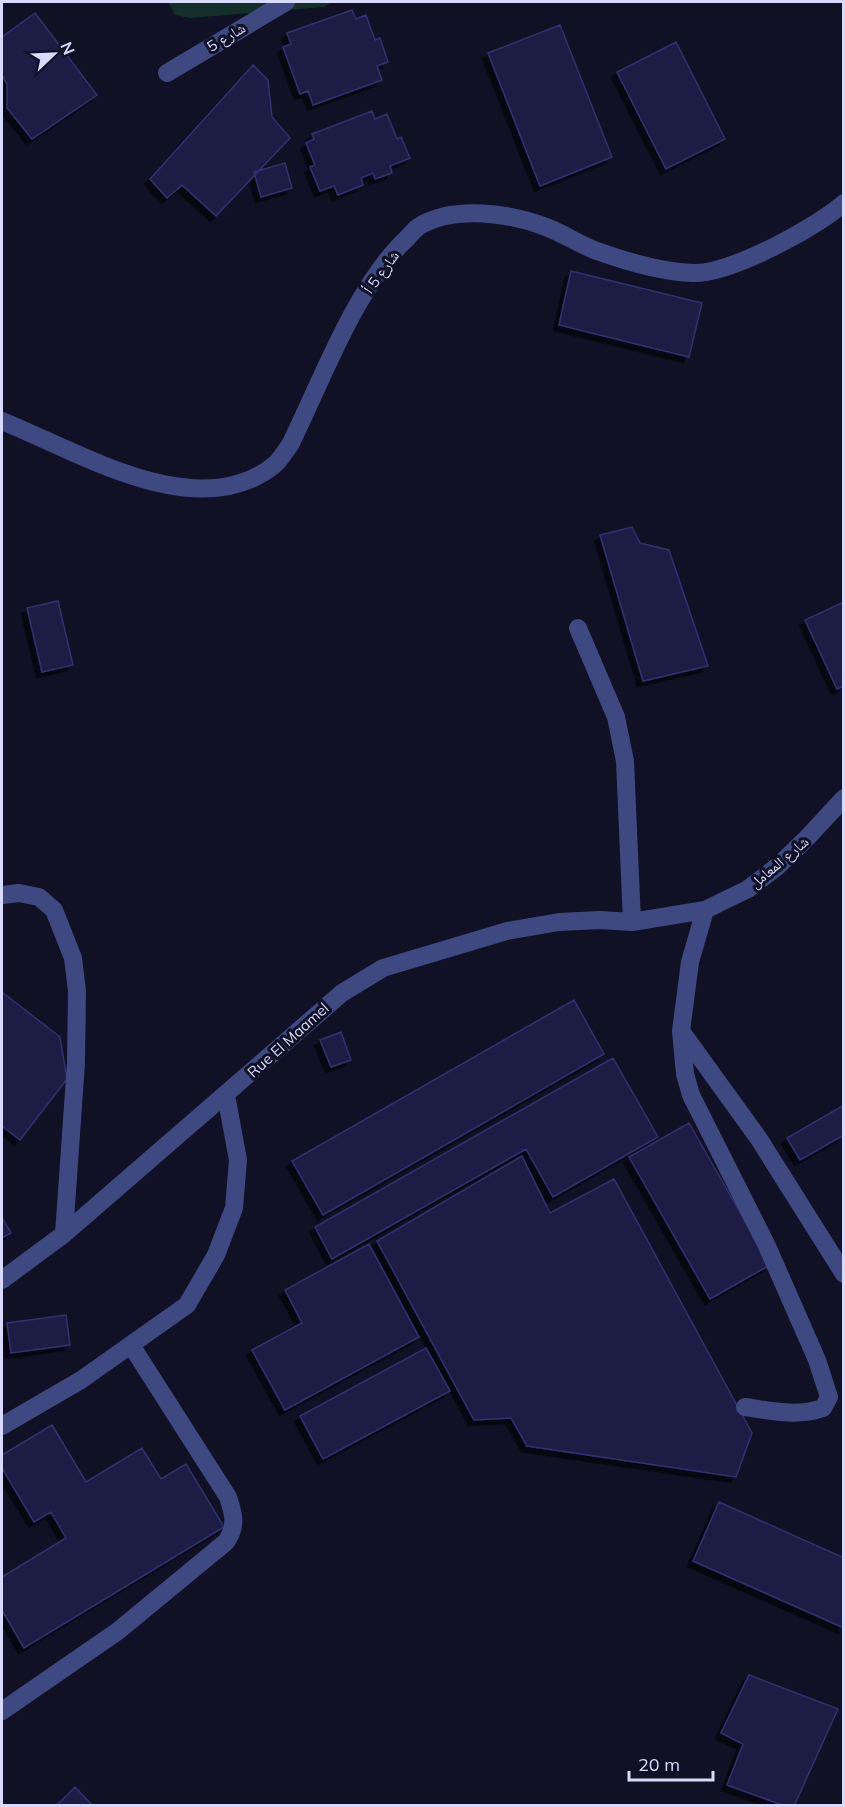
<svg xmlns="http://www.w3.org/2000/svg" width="845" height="1807" viewBox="0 0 845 1807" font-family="Mulish,'Noto Naskh Arabic',sans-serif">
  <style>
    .green { fill: #142f28 }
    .building { fill: #1e1e45; stroke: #31316f; stroke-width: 1.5; filter: url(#shadow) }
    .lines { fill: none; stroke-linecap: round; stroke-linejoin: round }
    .minor { stroke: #3e4981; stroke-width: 18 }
    .labels { text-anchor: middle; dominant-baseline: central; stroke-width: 6; stroke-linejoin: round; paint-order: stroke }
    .street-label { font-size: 15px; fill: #d7dafd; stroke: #101125 }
  </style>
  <defs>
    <filter id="shadow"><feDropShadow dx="-5.5" dy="5.5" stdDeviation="0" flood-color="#0009"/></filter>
  </defs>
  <rect width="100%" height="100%" fill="#101125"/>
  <path class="green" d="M168 2H332L324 7 190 18 175 15Z"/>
  <path class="building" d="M352 10 356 19 366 15 375 40 380 38 388 62 377 66 382 80 313 105 308 91 300 94 283 47 291 44 287 33Z
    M35 13 97 95 32 139 7 108V84L2 75V37Z
    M560 25 612 157 540 186 488 53Z
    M676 42 725 139 666 169 617 72Z
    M253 65 268 80 272 117 290 138 216 216 182 185 167 198 150 179Z
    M372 111 375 119 387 114 397 139 401 137 410 158 390 166 392 173 375 179 373 173 361 178 363 185 338 195 334 186 320 191 310 167 315 165 306 143 314 139 312 134Z
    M285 163 292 188 261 197 254 172Z
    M571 271 702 303 689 357 559 325Z
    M632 527 640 543 669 550 708 666 643 681 600 535Z
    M58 601 73 665 42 672 27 608Z
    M844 602V686L837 689 805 620Z
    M2 992 60 1037 67 1079 20 1140 2 1126Z
    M574 1000 604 1054 323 1215 292 1161Z
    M341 1032 351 1060 331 1067 320 1040Z
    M613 1058 658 1137 553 1197 526 1149 332 1259 315 1227Z
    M844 1105V1135L800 1160 787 1138Z
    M689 1123 770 1265 710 1299 629 1157Z
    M522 1156 550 1213 614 1179 752 1433 736 1477 527 1446 511 1418 474 1420 377 1241Z
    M3 1219 11 1233 2 1238V1220Z
    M369 1244 419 1337 285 1410 252 1350 302 1323 285 1290Z
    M66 1315 70 1345 11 1353 7 1323Z
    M426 1348 450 1391 323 1459 300 1416Z
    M52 1425 86 1482 142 1448 161 1479 186 1464 224 1527 24 1648 2 1610V1577L66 1538 51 1512 34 1522 2 1468V1455Z
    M719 1502 844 1558V1628L693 1561Z
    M749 1675 838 1709 794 1806H785L727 1785 743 1744 721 1733Z
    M75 1787 93 1806H56Z"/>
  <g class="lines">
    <path class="minor" d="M167 73 286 2
      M2 421C78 451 196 526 273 466 280 461 285 451 290 445 321 382 354 292 402 243 407 239 413 231 418 227 453 205 510 213 546 227 565 234 581 246 600 252 628 262 662 272 693 273 731 274 815 228 844 203
      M578 628 616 717 625 761 632 922
      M2 895 19 893 39 897 54 910 73 958 77 991 76 1063 64 1234
      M705 910 690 962 681 1031 759 1139 844 1274
      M681 1031 685 1074 691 1095 767 1246 817 1360 829 1397 823 1408C797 1417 771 1411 745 1407
      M2 1280 64 1234 342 993 383 968 507 931 559 922 600 920 632 922 705 910 748 889 778 866 805 840 844 798
      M2 1426 81 1380 187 1305 216 1255 234 1208 238 1160 226 1095
      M2 1711 118 1631 226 1542C237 1526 234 1515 228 1497L131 1345"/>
  </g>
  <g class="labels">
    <g class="street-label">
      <text transform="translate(226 37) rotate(-31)">شارع 5</text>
      <text transform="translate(381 272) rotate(-54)">شارع 5 أ</text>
      <text transform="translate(779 862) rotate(-40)">شارع المعامل</text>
      <text transform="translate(288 1040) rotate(-42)">Rue El Maamel</text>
    </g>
  </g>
  <rect width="845" height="1807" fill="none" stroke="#d7dafd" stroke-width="6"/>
  <g transform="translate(54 54) rotate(67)" stroke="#101125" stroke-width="4.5" paint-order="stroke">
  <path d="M0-4.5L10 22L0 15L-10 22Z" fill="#d7dafd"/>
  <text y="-9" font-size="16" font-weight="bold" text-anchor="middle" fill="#d7dafd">N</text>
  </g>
  <path d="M629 1771v9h84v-9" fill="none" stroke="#d7dafd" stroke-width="3"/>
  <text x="638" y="1771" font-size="18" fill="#d7dafd" stroke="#101125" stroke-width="4.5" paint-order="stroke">20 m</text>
</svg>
